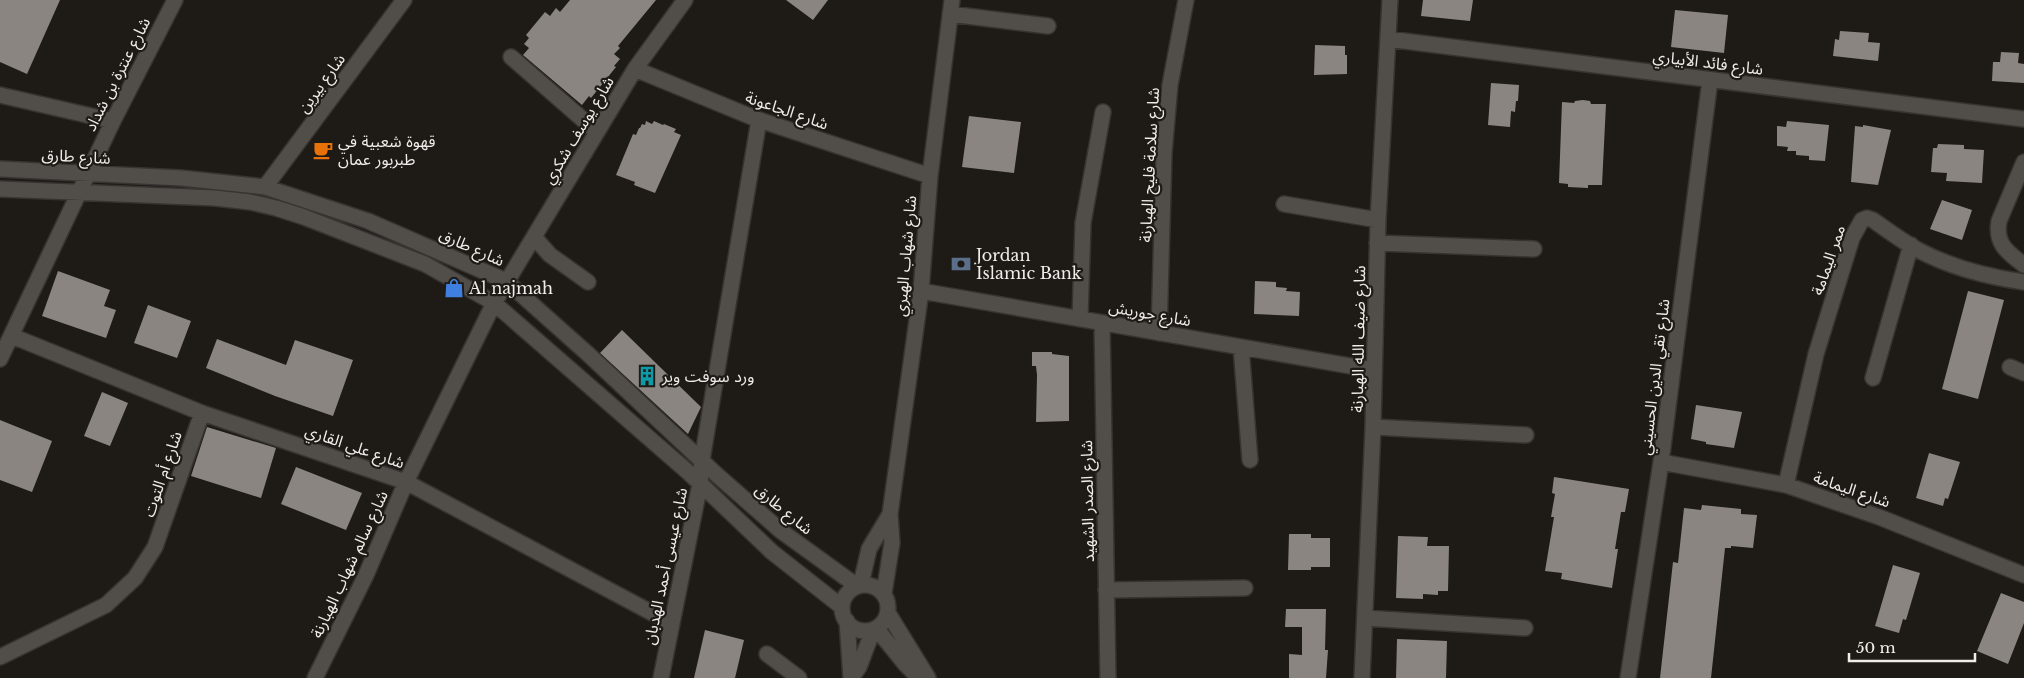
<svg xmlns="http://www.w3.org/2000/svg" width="2024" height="678" viewBox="0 0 2024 678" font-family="'Libre Baskerville','Noto Sans Arabic',serif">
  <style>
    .building { fill: #8b8582 }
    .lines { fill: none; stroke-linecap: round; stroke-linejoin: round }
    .minor-casing { stroke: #363331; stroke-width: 18 }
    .minor { stroke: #514d48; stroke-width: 15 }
    .labels { text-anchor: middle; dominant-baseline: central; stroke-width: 4.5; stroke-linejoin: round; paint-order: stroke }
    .street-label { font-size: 16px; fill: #efedea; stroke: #1e1a16 }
    .poi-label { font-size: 16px; fill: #efedea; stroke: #1e1a16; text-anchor: start }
  </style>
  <rect width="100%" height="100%" fill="#1e1a16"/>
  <path class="building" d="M0 0H60L27 74 0 62Z
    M570 0H656L618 46 620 48 614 54 620 59 614 66 616 67 591 98 589 96 582 105 523 55 529 48 524 44 529 38 526 35 545 12 550 16 556 8 560 12Z
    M786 0H828L813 20Z
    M1423 0H1473L1470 21 1421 16Z
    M1675 10 1728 15 1724 53 1671 47Z
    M1840 31 1869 33 1868 42 1880 43 1878 61 1833 56 1835 39 1839 40Z
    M1315 45 1345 46V55H1347V74L1314 75Z
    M2001 52 2019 53 2018 63 2024 64V83L1992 81 1993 62H2000Z
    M1491 83 1519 85 1518 101H1516L1515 112 1511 111 1510 127 1488 125Z
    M1583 100 1590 101 1591 104H1606L1602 185H1588V188L1568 187V184L1559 183 1562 102 1574 103 1575 101Z
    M969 116 1021 122 1014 173 962 167Z
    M646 121 652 124 654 121 663 125 664 124 676 129 674 132 681 135 655 193 634 185 635 182 616 175 633 134 636 135 639 128H640L642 124 645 125Z
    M1787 121 1829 125 1825 161 1809 160V156L1796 155V151H1787L1788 147 1777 146V126L1786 127Z
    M1863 125 1891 130 1878 185 1851 182 1855 126 1863 127Z
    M1938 144 1964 145V149L1984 150 1982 183 1946 181 1947 173 1931 172 1933 148H1937Z
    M1942 200 1972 210 1962 240 1930 229Z
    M58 271 110 290 104 306 116 310 106 338 42 316Z
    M1255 281 1276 282V287L1287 288 1286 291 1300 292 1299 316 1254 314Z
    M1968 291 2004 300 1978 399 1942 389Z
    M148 305 191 321 177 358 134 343Z
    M622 330 701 407 688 434 600 353Z
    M217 339 286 365 295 340 353 360 333 416 275 396 206 368Z
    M1032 352H1052V354L1069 356V421L1036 422 1037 375 1036 366H1032Z
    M102 392 128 403 110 446 84 436Z
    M1696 405 1742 412 1734 448 1706 444V442L1691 439Z
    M0 420 52 441 32 492 0 480Z
    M207 427 276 448 261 498 191 476Z
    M1929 453 1960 462 1948 499 1945 498 1943 506 1916 498Z
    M296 467 362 493 346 530 281 504Z
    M1554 477 1629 489 1625 512H1621L1615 549H1618L1612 588 1561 579 1562 573 1545 571 1554 517H1551L1555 494 1552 493Z
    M1702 505 1741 509V514L1757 515 1753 548 1731 546V548H1725L1711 678H1660L1673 562 1678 563 1684 508 1701 510Z
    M1289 534H1311V538H1330V567H1311V570H1288Z
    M1398 536 1428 537 1427 546H1449L1448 591H1438V595L1423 594V599L1396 598Z
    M1893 565 1920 573 1906 620 1903 619 1899 633 1875 626Z
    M2001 593 2024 602V623L2008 664 1977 651Z
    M1286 609H1326L1325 650H1328L1326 678H1289V654L1302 655V627H1285Z
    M705 630 744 640 735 678H694Z
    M1397 639 1447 641 1446 678H1396Z"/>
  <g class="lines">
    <defs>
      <path id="minor" d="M950 14 1048 26
        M1388 39 2024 119
        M511 57 596 131
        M635 69 759 120 930 176
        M0 95 113 121
        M2024 162 1999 221C1995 244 2007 252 2024 265
        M0 169 181 178 265 187 368 221 506 281 588 354 717 475 781 531 857 586
        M265 187 404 0
        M0 189 215 198 250 202 276 208 304 217 425 264 494 303 688 472 772 552 842 607
        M1284 204 1378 220
        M534 237 550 255 588 282
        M1377 243 1534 249
        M921 291 1373 370
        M1080 319 1083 223 1103 112
        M1102 323 1108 678
        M1159 333 1164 153 1170 85 1186 0
        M12 336 202 413 406 482 671 623
        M1241 347 1250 460
        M0 359 113 121 175 0
        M2010 367 2024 373
        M1873 378 1911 245
        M1373 427 1526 435
        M1661 462 1786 485 1879 517 2024 575
        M1786 485 1816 354 1852 238 1862 220 1867 218 1873 220C1887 230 1902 241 1918 250 1950 267 1988 277 2024 282
        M861 584 869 549 890 514
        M842 608a23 23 0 1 1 46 0a23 23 0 1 1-46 0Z
        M1106 590 1245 588
        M884 593 892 543 890 514 921 291 930 176 952 0
        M888 613 928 678
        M1365 618 1525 628
        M847 621 851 678
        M876 628 906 665 919 678
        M767 654 799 678
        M0 657 106 605 135 578 155 547 202 413
        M315 678 366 575 406 482 494 303 635 69 685 0
        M661 678 700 484 702 460 759 120
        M851 678 859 667 873 630
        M1362 678 1373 427 1378 220 1390 0
        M1628 678 1661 462 1710 80"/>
    </defs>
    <use href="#minor" class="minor-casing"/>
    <use href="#minor" class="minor"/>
  </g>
  <defs>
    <symbol id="cafe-bare" viewBox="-9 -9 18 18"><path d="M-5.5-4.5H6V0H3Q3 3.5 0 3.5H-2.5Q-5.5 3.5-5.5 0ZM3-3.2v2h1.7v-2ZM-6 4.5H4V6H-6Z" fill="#e8710a" stroke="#1e1a16" stroke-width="2.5" paint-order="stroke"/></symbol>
    <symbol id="bank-bare" viewBox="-9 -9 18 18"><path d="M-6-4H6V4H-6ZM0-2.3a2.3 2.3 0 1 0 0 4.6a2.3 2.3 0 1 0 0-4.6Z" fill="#5c6f8a" stroke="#1e1a16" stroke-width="2.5" paint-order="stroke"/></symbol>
    <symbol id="shop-bare" viewBox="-9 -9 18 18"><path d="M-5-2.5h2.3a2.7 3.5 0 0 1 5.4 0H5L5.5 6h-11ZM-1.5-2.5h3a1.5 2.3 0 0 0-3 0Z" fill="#3f7fe0" stroke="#1e1a16" stroke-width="2.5" paint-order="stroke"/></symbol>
    <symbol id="building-bare" viewBox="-9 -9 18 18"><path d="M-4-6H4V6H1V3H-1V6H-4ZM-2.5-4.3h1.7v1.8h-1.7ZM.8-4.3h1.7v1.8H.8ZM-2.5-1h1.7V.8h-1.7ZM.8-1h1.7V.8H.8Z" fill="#0f9aa8" stroke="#1e1a16" stroke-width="2.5" paint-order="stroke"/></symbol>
  </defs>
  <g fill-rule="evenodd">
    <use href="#cafe-bare" x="309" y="136" width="28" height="28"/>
    <use href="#bank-bare" x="947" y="250" width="28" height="28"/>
    <use href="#shop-bare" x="440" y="274" width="28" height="28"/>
    <use href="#building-bare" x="633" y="362" width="28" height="28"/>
  </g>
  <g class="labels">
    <g class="street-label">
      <text transform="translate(1708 62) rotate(7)">شارع فائد الأبياري</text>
      <text transform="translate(117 74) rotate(-63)">شارع عنترة بن شداد</text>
      <text transform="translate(321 83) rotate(-54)">شارع بيرين</text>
      <text transform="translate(787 110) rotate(19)">شارع الجاعونة</text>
      <text transform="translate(578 130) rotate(-59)">شارع يوسف شكري</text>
      <text transform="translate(76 156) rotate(3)">شارع طارق</text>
      <text transform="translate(1149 165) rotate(-87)">شارع سلامة فليح الهبارنة</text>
      <text transform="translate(472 247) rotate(24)">شارع طارق</text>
      <text transform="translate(905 256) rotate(-85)">شارع شهاب الهبري</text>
      <text transform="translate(1828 260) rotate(-71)">ممر اليمامة</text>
      <text transform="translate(1150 313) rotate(10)">شارع جوريش</text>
      <text transform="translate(1358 339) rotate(-89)">شارع ضيف الله الهبارنة</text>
      <text transform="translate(1654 377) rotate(-83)">شارع تقي الدين الحسيني</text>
      <text transform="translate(355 446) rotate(19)">شارع علي القاري</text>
      <text transform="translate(162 474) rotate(-71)">شارع أم التوت</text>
      <text transform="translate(1852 489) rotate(19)">شارع اليمامة</text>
      <text transform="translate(1087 501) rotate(-91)">شارع الصدر الشهيد</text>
      <text transform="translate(784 509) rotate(39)">شارع طارق</text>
      <text transform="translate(349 564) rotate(-65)">شارع سالم شهاب الهبارنة</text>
      <text transform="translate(665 566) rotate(-78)">شارع عيسى أحمد الهدبان</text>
    </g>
    <g class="poi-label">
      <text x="338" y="141">قهوة شعبية في<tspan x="338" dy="18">طبربور عمان</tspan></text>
      <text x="976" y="255">Jordan<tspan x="976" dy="18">Islamic Bank</tspan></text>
      <text x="469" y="288">Al najmah</text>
      <text x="662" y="376">ورد سوفت وير</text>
    </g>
  </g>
  <path d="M1849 653v8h126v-8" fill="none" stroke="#efedea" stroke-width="2.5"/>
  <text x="1856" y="653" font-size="15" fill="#efedea" stroke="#1e1a16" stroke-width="4" paint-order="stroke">50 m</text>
</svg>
